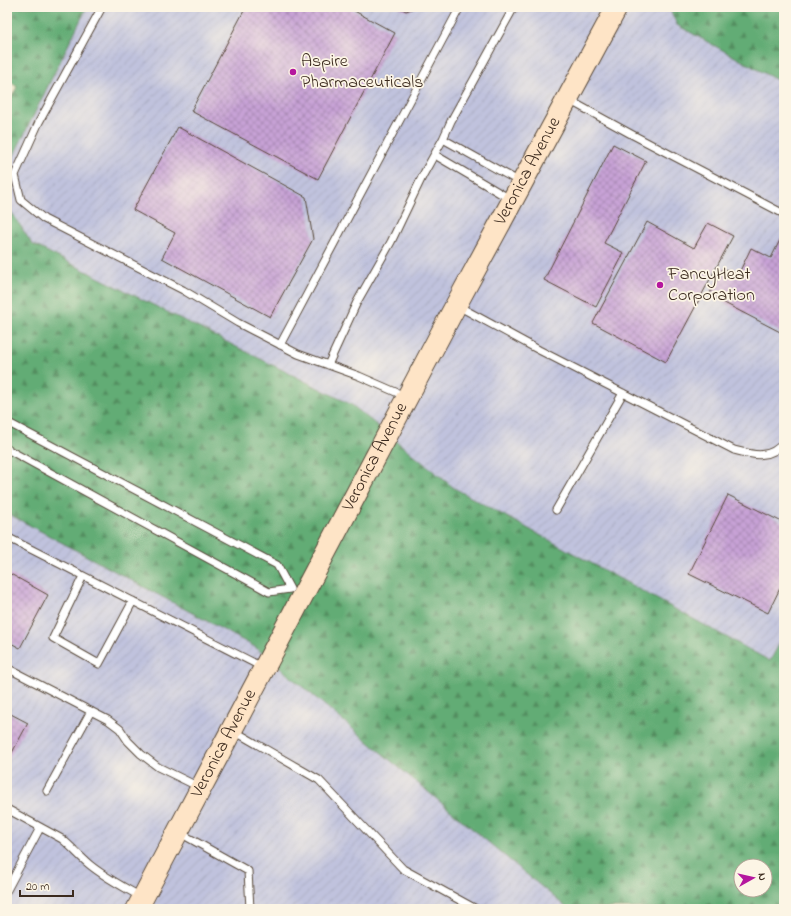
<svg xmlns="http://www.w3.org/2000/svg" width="791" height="916" viewBox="0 0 791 916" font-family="'Indie Flower',sans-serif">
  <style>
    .industrial { fill: url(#industrial-furrows) }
    .forest { fill: url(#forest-firs); stroke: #4e6b49; fill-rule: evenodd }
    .building { fill: url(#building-cross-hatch) }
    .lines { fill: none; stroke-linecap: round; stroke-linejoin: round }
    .lane-casing { stroke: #564738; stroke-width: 9 }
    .secondary-casing { stroke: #564738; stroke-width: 23 }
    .lane { stroke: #fff; stroke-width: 7 }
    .secondary { stroke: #fee4c6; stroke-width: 21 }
    .poi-dot { fill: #b5179e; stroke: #fcf5e5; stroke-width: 1.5 }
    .labels { text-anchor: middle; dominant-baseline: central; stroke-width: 3.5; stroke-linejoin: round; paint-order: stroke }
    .poi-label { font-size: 18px; fill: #3b2a1e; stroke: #fcf5e5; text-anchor: start }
    .street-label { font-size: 18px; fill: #3b2a1e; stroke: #fcf5e5 }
  </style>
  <defs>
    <pattern id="industrial-furrows" width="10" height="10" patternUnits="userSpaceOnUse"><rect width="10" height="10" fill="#c0c2dd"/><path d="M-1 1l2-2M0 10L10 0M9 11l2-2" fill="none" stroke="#a6a7bd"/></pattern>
    <pattern id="forest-firs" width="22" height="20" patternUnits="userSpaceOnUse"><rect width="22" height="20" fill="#62ac74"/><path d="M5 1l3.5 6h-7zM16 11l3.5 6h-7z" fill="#528c5f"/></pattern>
    <pattern id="building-cross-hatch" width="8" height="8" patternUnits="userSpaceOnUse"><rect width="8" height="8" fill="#c7a2d6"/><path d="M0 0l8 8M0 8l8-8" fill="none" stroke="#a384ad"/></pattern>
  </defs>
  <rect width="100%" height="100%" fill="#fcf5e5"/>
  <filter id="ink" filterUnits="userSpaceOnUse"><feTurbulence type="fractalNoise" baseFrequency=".025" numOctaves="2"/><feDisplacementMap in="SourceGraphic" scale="8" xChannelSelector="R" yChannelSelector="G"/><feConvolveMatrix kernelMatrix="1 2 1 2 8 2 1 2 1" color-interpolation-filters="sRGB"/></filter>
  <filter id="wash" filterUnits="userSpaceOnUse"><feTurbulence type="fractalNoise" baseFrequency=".012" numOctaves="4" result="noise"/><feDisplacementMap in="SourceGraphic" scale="16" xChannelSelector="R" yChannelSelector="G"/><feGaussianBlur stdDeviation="0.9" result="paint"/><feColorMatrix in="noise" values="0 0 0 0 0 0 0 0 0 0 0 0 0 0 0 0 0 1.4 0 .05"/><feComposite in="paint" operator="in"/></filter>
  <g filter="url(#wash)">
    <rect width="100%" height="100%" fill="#f0e9cd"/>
    <path class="industrial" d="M87 7H669L677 25 784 84V635L770 662 393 455 352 405 32 244 7 205V169Z
      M7 513 255 647 569 909H7Z"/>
    <path class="forest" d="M7 7H87L7 169V105L17 87 7 79Z
      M669 7H784V84L677 25Z
      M7 205 32 244 352 405 454 488 770 661 784 635V909L567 908 255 647 7 513ZM741 866H765V890H741Z"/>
    <g id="blocks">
      <path class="building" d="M246 7H347L395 33 318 179 191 111Z
        M398 7H417L406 11Z
        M178 127 306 197 313 239 270 317 162 258 175 233 133 210Z
        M613 144 646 161 604 243 624 253 596 307 544 280Z
        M647 222 694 248 708 223 733 236 666 362 593 323Z
        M784 232V334L709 295 723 268 738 275 751 248 771 258Z
        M728 495 784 523V580L768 613 689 574Z
        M7 572 48 595 20 648 7 641Z
        M7 712 28 723 7 762Z"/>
    </g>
  </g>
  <g filter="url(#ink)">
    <use href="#blocks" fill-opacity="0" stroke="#564738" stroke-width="1"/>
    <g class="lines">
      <defs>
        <path id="lane" d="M102 7 39 122 15 175 21 200 44 219 183 290 238 323 298 354 359 376 407 397
          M569 100 631 134 784 214
          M443 139 520 182
          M435 155 510 199
          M458 306 539 350 734 450C753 455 770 460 784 442
          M280 345 460 7
          M328 365 357 302 391 242 423 175 443 139 451 121 514 7
          M7 422 277 565 290 589 269 592 7 449
          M556 510 623 393
          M7 537 262 667
          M83 576 53 638 99 664 133 601
          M7 668 108 720 120 729 128 741 141 754 158 767 199 787
          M234 731 319 780 403 869 476 909
          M47 791 91 711
          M7 809 62 839C72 847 80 857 90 865 106 878 124 887 141 897
          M180 833 248 871 250 909
          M7 890 40 828"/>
        <g id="secondary">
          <path id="s1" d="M137 909 456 305 617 7"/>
        </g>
      </defs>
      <use href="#lane" class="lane-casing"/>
      <use href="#secondary" class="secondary-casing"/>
      <use href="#lane" class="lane"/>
      <use href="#secondary" class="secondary"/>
    </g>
  </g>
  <g class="poi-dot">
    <circle cx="293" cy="72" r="4"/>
    <circle cx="660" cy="285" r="4"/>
  </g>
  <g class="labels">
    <g class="poi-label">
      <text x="301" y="62">Aspire<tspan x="301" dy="21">Pharmaceuticals</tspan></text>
      <text x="668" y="275">FancyHeat<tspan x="668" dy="21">Corporation</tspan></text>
    </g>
    <g class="street-label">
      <text stroke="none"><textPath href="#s1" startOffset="835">Veronica Avenue</textPath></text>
      <text stroke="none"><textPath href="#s1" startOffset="511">Veronica Avenue</textPath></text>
      <text stroke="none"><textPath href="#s1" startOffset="187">Veronica Avenue</textPath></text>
    </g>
  </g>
  <rect width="791" height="916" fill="none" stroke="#fcf5e5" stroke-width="24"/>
  <g transform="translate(753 878) rotate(82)"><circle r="19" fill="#fcf5e5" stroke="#afa495"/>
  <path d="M0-3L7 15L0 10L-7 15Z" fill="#b5179e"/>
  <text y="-6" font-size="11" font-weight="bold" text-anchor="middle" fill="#3b2a1e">N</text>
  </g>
  <path d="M20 890v6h53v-6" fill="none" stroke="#3b2a1e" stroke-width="2"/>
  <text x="26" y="890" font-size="12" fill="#3b2a1e" stroke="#fcf5e5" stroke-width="3" paint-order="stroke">20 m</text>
</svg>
